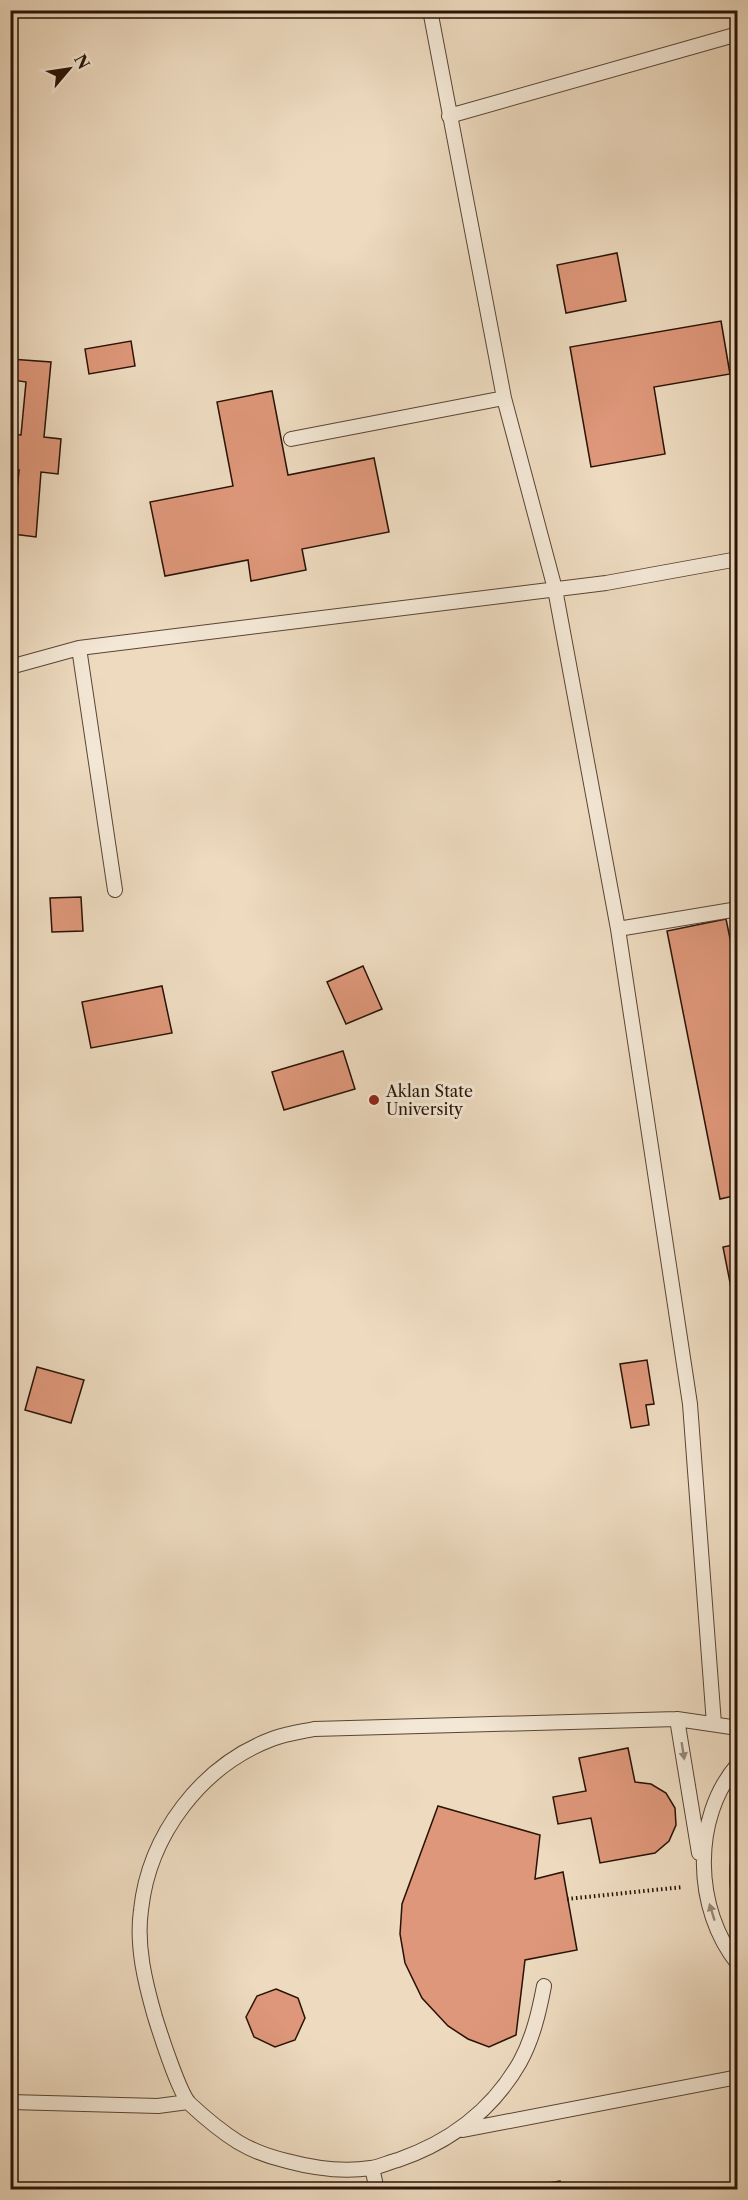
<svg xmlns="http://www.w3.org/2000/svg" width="748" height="2200" viewBox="0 0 748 2200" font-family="'Libre Caslon Text',serif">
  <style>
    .green { fill: #b5c094; stroke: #6f6a4c; stroke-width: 1.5 }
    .building { fill: #de977a; stroke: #291305; stroke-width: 1.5 }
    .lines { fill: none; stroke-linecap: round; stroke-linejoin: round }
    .service-casing { stroke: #5a4534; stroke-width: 16 }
    .path { stroke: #291305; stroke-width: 4; stroke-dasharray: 1.5 3; stroke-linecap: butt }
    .service { stroke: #f3e7d5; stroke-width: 14 }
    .oneway { fill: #988877 }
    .poi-dot { fill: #8f2418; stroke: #f3e7d5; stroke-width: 2 }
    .labels { text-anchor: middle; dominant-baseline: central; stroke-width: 6; stroke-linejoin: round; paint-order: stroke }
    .poi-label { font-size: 16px; fill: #291305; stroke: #f3e7d5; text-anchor: start }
  </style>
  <rect width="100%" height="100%" fill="#eddabf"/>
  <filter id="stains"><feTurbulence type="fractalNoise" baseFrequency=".00333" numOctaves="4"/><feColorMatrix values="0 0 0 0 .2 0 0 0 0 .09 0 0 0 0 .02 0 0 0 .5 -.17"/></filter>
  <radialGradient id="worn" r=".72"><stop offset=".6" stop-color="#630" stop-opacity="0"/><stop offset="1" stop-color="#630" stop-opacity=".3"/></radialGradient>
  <path class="green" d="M737 1823 738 1917H737C725 1881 730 1859 737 1823Z"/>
  <path class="building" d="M617 253 626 301 566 313 557 265Z
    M721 321 730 374 654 387 665 454 591 467 570 347Z
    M131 341 135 366 89 374 85 349Z
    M10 359 51 362 44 437 61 439 58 474 41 472 36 537 13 534 19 470H10V434L21 435 26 382 14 380 10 422Z
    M272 391 288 475 374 458 389 532 302 549 306 570 251 581 248 560 165 576 150 502 233 486 217 402Z
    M81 897 83 931 52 932 50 898Z
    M726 919 738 977V1195L720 1199 667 931Z
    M363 966 382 1009 346 1024 327 982Z
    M162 986 172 1033 91 1048 82 1002Z
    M343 1051 355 1089 284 1110 272 1072Z
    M738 1244V1323L723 1247Z
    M647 1360 654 1404 646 1405 649 1425 631 1428 620 1364Z
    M37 1367 84 1380 71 1423 25 1410Z
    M628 1748 635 1782 651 1784 666 1793 675 1808 676 1825 669 1841 655 1853 600 1863 591 1818 558 1824 553 1797 586 1791 579 1758Z
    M438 1806 540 1835 535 1879 563 1872 577 1950 525 1960 516 2035 489 2047 468 2039 448 2026 422 1998 405 1963 400 1934 402 1904Z
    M276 1989 298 1998 305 2018 295 2040 275 2047 254 2037 246 2017 257 1996Z
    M560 2181 561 2190H503Z"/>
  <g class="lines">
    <defs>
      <path id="service" d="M430 10 504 398 555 589 618 929 690 1404 714 1724
        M449 116 738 34
        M291 439 504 398
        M79 648 115 890
        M10 667 79 648 606 583 738 559
        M618 929 738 909
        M677 1719 699 1853
        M738 1764C691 1818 694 1910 738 1964
        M544 1986C539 2012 533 2038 520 2062 492 2111 450 2142 398 2160 389 2162 380 2167 371 2168 344 2172 313 2168 287 2161 270 2157 253 2151 238 2142 222 2132 204 2117 190 2104 180 2095 160 2033 155 2017 145 1982 136 1946 141 1910 149 1835 201 1766 272 1739 285 1734 300 1732 314 1729L677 1719 738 1728
        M10 2102 158 2106 188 2102
        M463 2130 738 2077
        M372 2168 377 2190"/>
    </defs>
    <use href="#service" class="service-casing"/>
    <path class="path" d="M567 1899 683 1887"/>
    <use href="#service" class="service"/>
  </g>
  <defs><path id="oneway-solid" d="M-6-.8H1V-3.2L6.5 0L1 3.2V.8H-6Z" transform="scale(1.5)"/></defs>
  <g class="oneway">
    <use href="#oneway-solid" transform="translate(683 1751) rotate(81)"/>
    <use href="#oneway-solid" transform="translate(712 1912) rotate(-107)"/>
  </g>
  <circle class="poi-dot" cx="374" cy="1100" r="6"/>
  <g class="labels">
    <g class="poi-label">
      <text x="386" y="1091">Aklan State<tspan x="386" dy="18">University</tspan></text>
    </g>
  </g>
  <rect width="748" height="2200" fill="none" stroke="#eddabf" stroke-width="36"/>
  <rect x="12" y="12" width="724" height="2176" fill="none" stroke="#291305" stroke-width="3"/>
  <rect x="18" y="18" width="712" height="2164" fill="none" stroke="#291305" stroke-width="1.5"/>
  <g transform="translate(69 69) rotate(61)" stroke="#f3e7d5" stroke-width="4.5" paint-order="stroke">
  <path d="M0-4.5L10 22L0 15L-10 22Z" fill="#291305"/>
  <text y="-9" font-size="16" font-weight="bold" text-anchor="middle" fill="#291305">N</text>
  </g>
  <rect width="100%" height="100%" filter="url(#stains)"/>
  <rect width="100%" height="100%" fill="url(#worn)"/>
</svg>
